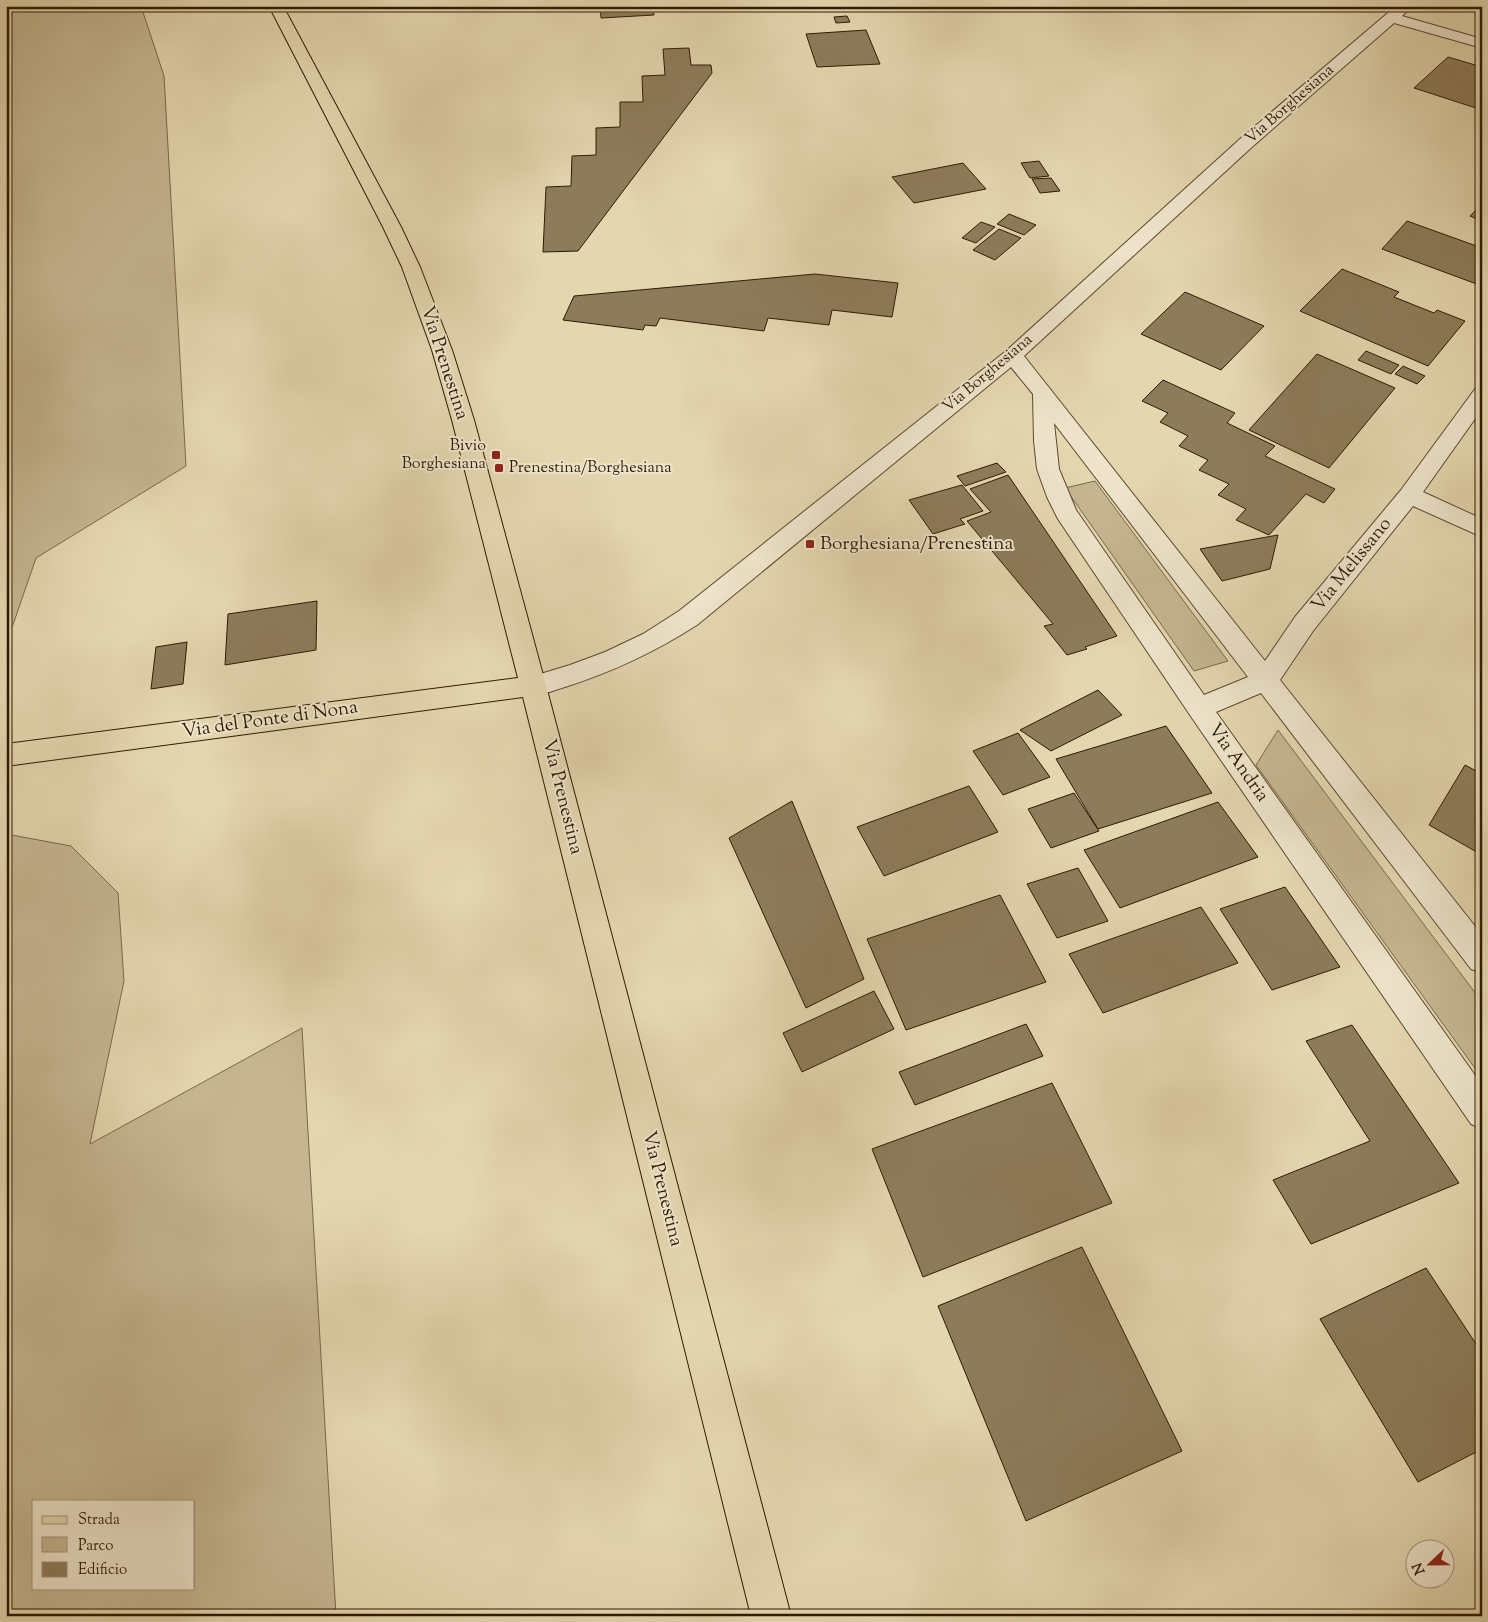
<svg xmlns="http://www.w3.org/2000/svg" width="1488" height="1622" viewBox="0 0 1488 1622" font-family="'Sorts Mill Goudy',serif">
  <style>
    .green { fill: #c5b691; stroke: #7a6848; fill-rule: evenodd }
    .building { fill: #8d7c5b; stroke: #2f1a00 }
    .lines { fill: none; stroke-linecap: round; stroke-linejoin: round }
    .minor-casing { stroke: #5c492c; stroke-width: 2 }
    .major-casing { stroke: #2f1a00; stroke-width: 2 }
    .minor { fill: #ede4cb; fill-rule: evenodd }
    .major { fill: #e4d6af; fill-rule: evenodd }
    .poi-dot { fill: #8f2418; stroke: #ede4cb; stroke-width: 2 }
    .labels { text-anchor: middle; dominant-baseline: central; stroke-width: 4; stroke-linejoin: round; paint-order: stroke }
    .far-street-label { font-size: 16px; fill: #2f1a00; stroke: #ede4cb }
    .far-poi-label { font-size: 16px; fill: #2f1a00; stroke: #ede4cb; text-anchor: end }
    .street-label { font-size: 19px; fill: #2f1a00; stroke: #ede4cb }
    .poi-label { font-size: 19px; fill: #2f1a00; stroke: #ede4cb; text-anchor: start }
  </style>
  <rect width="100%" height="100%" fill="#e4d6af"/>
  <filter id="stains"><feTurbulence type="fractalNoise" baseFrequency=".004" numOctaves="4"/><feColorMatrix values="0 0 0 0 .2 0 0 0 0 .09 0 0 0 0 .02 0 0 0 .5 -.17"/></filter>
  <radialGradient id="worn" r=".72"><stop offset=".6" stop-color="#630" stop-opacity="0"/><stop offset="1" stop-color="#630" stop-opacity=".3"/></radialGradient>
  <path class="green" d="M6 6H141L164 76 186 466 36 558 6 645Z
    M1095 481 1228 661 1194 671 1065 488Z
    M1278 730 1482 1002V1078L1256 765Z
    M6 834 71 846 118 893 124 981 90 1144 302 1028 336 1616H6ZM34 1501H194V1588H34Z"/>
  <path class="building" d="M600 6H653L654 15 601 18Z
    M847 16 850 22 836 23 834 17Z
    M866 30 880 64 817 67 806 34Z
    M689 48 691 65H711L712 73 578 251 543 252 546 187 571 186 572 156 596 155V128L620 127V102H643L642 76 665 75 663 49Z
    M1448 57 1482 67V110L1414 88Z
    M1039 161 1049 176 1030 178 1021 163Z
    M963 163 986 189 914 203 892 177Z
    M1051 178 1060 191 1040 193 1032 179Z
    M1482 204V221L1470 216Z
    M1009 214 1036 225 1024 235 997 224Z
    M1407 221 1482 248V286L1382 249Z
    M981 222 995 227 976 243 962 238Z
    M999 229 1021 238 995 260 973 250Z
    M1342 269 1399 292 1394 297 1434 313 1437 310 1465 321 1428 366 1300 311Z
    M815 274 898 283 892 317 832 310 829 325 768 318 764 331 660 318 656 326 645 325 643 330 563 320 574 296Z
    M1185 292 1264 326 1221 370 1141 334Z
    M1366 351 1399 365 1391 374 1358 360Z
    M1317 354 1395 388 1329 468 1249 430Z
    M1403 366 1425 376 1417 384 1395 374Z
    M1163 380 1235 413 1227 423 1275 446 1265 456 1335 489 1324 503 1306 494 1269 535 1236 520 1246 509 1218 495 1229 484 1199 470 1208 460 1179 446 1188 436 1160 422 1168 413 1142 401Z
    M997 463 1006 472 965 486 957 476Z
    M1008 475 1117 636 1085 647 1087 649 1067 655 1044 626 1053 624 967 521 991 512 970 489Z
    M962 485 983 511 960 519 965 524 933 534 909 500Z
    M1278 535 1270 569 1222 581 1200 549Z
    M317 601 316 650 225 665 228 614Z
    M187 642 183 684 151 689 156 647Z
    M1098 690 1122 715 1051 751 1020 730Z
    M1166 726 1212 793 1098 829 1056 759Z
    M1018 733 1050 777 1003 795 973 751Z
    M1465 765 1482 774V855L1429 825Z
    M969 786 998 832 884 876 857 827Z
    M1074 793 1099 831 1051 848 1028 809Z
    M792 801 864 979 806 1008 729 838Z
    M1218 802 1258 857 1120 908 1084 850Z
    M1078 868 1108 921 1057 938 1027 884Z
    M1285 887 1340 967 1272 990 1220 909Z
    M1000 895 1046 982 906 1030 867 939Z
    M1201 907 1238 963 1103 1013 1069 954Z
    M874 991 894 1029 802 1072 783 1033Z
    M1026 1024 1043 1056 915 1105 899 1072Z
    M1352 1025 1459 1183 1311 1244 1273 1180 1370 1141 1306 1041Z
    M1052 1083 1112 1203 923 1277 872 1149Z
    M1082 1247 1182 1451 1026 1521 938 1306Z
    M1426 1268 1482 1353V1449L1418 1482 1320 1319Z"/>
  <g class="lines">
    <defs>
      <path id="minor" d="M1396 6H1412L1402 16 1482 39V48L1394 23 1252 147 1024 356 1265 661 1295 617 1401 490 1475 389 1482 387V409L1423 492 1482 519V537L1413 506 1313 631 1280 680 1482 935V973L1471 969 1261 693 1216 712 1482 1085V1129L1471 1124 1190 715 1058 519 1047 497 1037 469 1034 441 1033 394 1011 367 697 625C655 652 612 672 565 687 551 691 538 698 524 693L520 686 524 679 570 665 605 652 643 634 679 611 1006 351 1240 139ZM1054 423 1248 677 1204 695 1076 510 1059 469Z"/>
      <path id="major" d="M269 6H283L401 227 420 267 452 350 474 420 546 686 791 1616H751L523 697 6 766V744L518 678 452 420 432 350 402 267 383 227Z"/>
    </defs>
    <use href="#minor" class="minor-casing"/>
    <use href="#major" class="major-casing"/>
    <use href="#minor" class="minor"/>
    <use href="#major" class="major"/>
  </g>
  <g class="poi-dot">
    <rect x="491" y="450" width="10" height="10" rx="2.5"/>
    <rect x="494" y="463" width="10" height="10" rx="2.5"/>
    <rect x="805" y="539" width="10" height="10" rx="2.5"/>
  </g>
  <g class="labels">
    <g class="far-street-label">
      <text transform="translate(1290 105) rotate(-41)">Via Borghesiana</text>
      <text transform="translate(988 374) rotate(-40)">Via Borghesiana</text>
    </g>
    <g class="far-poi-label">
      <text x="486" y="446">Bivio<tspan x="486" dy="18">Borghesiana</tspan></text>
      <text x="509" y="468" text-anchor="start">Prenestina/Borghesiana</text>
    </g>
    <g class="street-label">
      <text transform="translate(444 363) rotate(72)">Via Prenestina</text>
      <text transform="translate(1352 565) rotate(-51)">Via Melissano</text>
      <text transform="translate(270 720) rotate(-8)">Via del Ponte di Nona</text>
      <text transform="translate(1238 763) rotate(55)">Via Andria</text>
      <text transform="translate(562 797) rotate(76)">Via Prenestina</text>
      <text transform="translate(662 1189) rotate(76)">Via Prenestina</text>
    </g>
    <g class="poi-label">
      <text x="820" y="544">Borghesiana/Prenestina</text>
    </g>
  </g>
  <rect width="1488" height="1622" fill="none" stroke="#e4d6af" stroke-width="25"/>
  <rect x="8" y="8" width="1473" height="1607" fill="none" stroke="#2f1a00" stroke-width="2.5"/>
  <rect x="12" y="12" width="1463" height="1597" fill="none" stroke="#2f1a00"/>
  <rect x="32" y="1500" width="162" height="90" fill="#ede4cb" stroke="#a1937a"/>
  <rect x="42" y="1516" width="25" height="8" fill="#e4d6af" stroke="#a1937a"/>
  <text x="78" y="1524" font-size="15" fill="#2f1a00">Strada</text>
  <rect x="42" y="1537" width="25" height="15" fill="#c5b691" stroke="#a1937a"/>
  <text x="78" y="1550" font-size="15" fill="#2f1a00">Parco</text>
  <rect x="42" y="1562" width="25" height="15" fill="#8d7c5b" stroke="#a1937a"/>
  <text x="78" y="1574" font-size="15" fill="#2f1a00">Edificio</text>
  <g transform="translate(1430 1564) rotate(248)"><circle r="24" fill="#ede4cb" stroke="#a1937a"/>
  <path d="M0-4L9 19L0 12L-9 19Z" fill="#8f2418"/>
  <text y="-8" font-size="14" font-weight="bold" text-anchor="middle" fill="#2f1a00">N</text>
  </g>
  <rect width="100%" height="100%" filter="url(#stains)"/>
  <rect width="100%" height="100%" fill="url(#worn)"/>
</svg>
